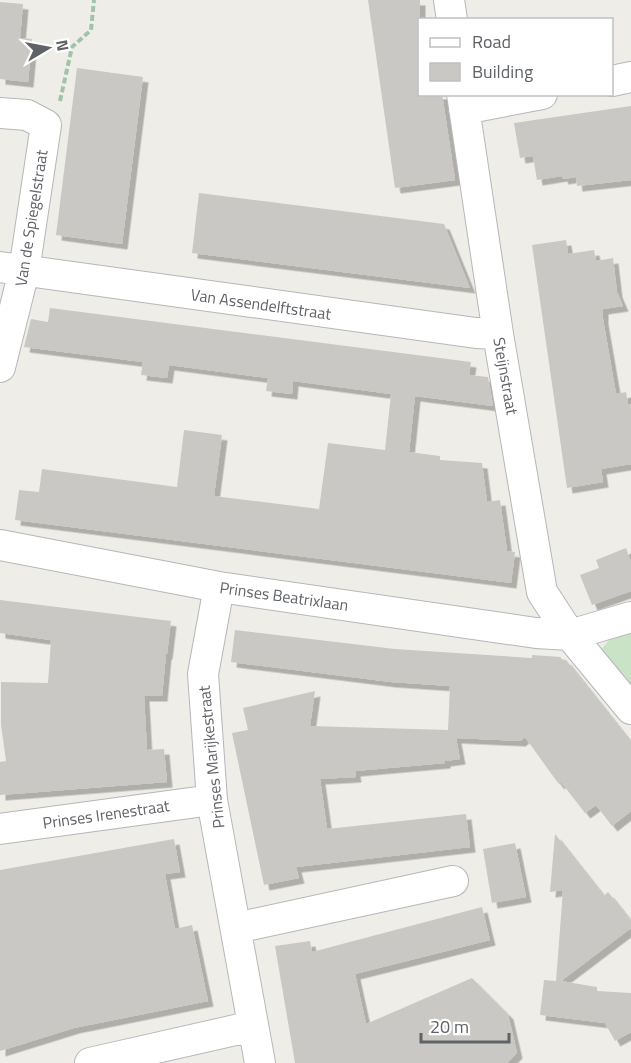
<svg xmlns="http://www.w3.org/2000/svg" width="631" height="1063" viewBox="0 0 631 1063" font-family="'Titillium Web',sans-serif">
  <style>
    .green { fill: #c9e3c7 }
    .building { fill: #cac8c4; filter: url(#shadow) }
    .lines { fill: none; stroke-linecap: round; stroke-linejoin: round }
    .minor-casing { stroke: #b4b7ba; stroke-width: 32 }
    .path { stroke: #a1c3a8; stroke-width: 4; stroke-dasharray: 6 3; stroke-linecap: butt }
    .minor { stroke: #fff; stroke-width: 30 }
    .labels { text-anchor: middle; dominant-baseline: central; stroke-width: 4.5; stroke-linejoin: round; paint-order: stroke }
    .street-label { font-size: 16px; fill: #5f6266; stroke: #fff }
  </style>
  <defs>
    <filter id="shadow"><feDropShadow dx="5.5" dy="5.5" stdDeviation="0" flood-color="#0004"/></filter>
  </defs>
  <rect width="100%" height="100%" fill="#efede7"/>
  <path class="green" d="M631 633V690L600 651 610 639Z"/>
  <path class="building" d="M368 0H420V94H442L455 180 395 188Z
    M0 2 23 4 20 38 32 39 28 82 0 79Z
    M77 68 143 77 122 244 56 235Z
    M631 106V180L577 186 576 177 563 179 562 176 537 180 533 156 520 158 514 123Z
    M199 193 444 224 470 288 192 253Z
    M566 240 568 254 594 250 596 261 613 258 617 292 623 306 603 309V319L616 394 626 392 628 404H631V464L601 469 603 482 567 488 532 245Z
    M50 308 471 362 469 375 488 377 493 406 415 396 409 452 440 456V460L482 463 487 502 500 500 507 551 515 552 511 583 15 520 19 490 39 492 42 469 177 487 184 430 222 435 214 496 319 509 328 443 385 450 391 394 293 381 292 394 266 391 268 378 169 365 167 378 141 375 143 362 24 347 31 319 48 322Z
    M626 548 631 562V591L592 605 580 575 599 568 596 560Z
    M0 600 171 621 167 654H166L162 696H144L147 750 164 749 167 782 0 795V762L6 761 1 725V682L48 683 51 640 0 633Z
    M235 630 395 649 532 658V655L561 657V659L566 660 631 742V811L612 826 596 805 585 813 561 782 559 784 550 772 525 737 520 741 456 738 460 759 445 761V763L355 771 356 777 320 779 327 829 466 814 470 847 296 867 299 878 264 885 232 733 248 730 243 708 315 691 310 726 448 730 450 686 391 682 231 662Z
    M555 834 604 896 608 892 631 921V928L561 981 597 987V991L631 993V1032L615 1041 605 1023 540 1015 544 980 556 981 563 890 550 892Z
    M174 839 180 872 165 874 175 929 192 925 208 1001 74 1028 0 1051V870Z
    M515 843 526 897 492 903 483 849Z
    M482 907 490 940 355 974 366 1024 472 978 508 1014 517 1053 507 1063H295L275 946 310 941 312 952Z"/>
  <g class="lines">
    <defs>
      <path id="minor" d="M449 0 452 20
        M612 81 631 77
        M462 94 498 334 542 592 570 635 631 709
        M464 109 542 94
        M0 113 27 115 46 125 24 271 0 367
        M0 267 476 333 498 334
        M0 545 219 587 536 633 570 635 631 617
        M219 587 203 674 212 800 260 1063
        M0 829 212 800
        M236 928 453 881
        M90 1063 253 1026"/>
    </defs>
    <use href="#minor" class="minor-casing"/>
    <path class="path" d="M60 101 72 47 91 30 94 0"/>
    <use href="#minor" class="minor"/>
  </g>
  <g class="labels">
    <g class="street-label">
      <text transform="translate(31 218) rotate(-81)">Van de Spiegelstraat</text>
      <text transform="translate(261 304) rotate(8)">Van Assendelftstraat</text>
      <text transform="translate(506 376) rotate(80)">Steijnstraat</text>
      <text transform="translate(284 596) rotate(8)">Prinses Beatrixlaan</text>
      <text transform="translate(211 757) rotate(-96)">Prinses Marijkestraat</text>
      <text transform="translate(106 814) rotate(-8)">Prinses Irenestraat</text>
    </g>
  </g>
  <rect x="418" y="18" width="195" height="78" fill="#ffffff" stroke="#bfc0c2" stroke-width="1.5"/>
  <rect x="430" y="38" width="30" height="9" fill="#ffffff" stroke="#bfc0c2" stroke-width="1.5"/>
  <text x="472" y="48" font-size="18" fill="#5f6266">Road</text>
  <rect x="430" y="63" width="30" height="18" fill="#cac8c4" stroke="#bfc0c2" stroke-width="1.5"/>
  <text x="472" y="78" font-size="18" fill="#5f6266">Building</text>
  <g transform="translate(48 48) rotate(80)" stroke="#ffffff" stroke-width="4.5" paint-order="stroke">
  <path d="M0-4.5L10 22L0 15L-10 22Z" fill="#5f6266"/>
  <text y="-9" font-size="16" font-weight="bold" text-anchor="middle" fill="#5f6266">N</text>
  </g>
  <path d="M421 1033v9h88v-9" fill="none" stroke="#5f6266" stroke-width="3"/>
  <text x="430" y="1033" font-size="18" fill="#5f6266" stroke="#ffffff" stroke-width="4.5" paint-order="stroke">20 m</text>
</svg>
